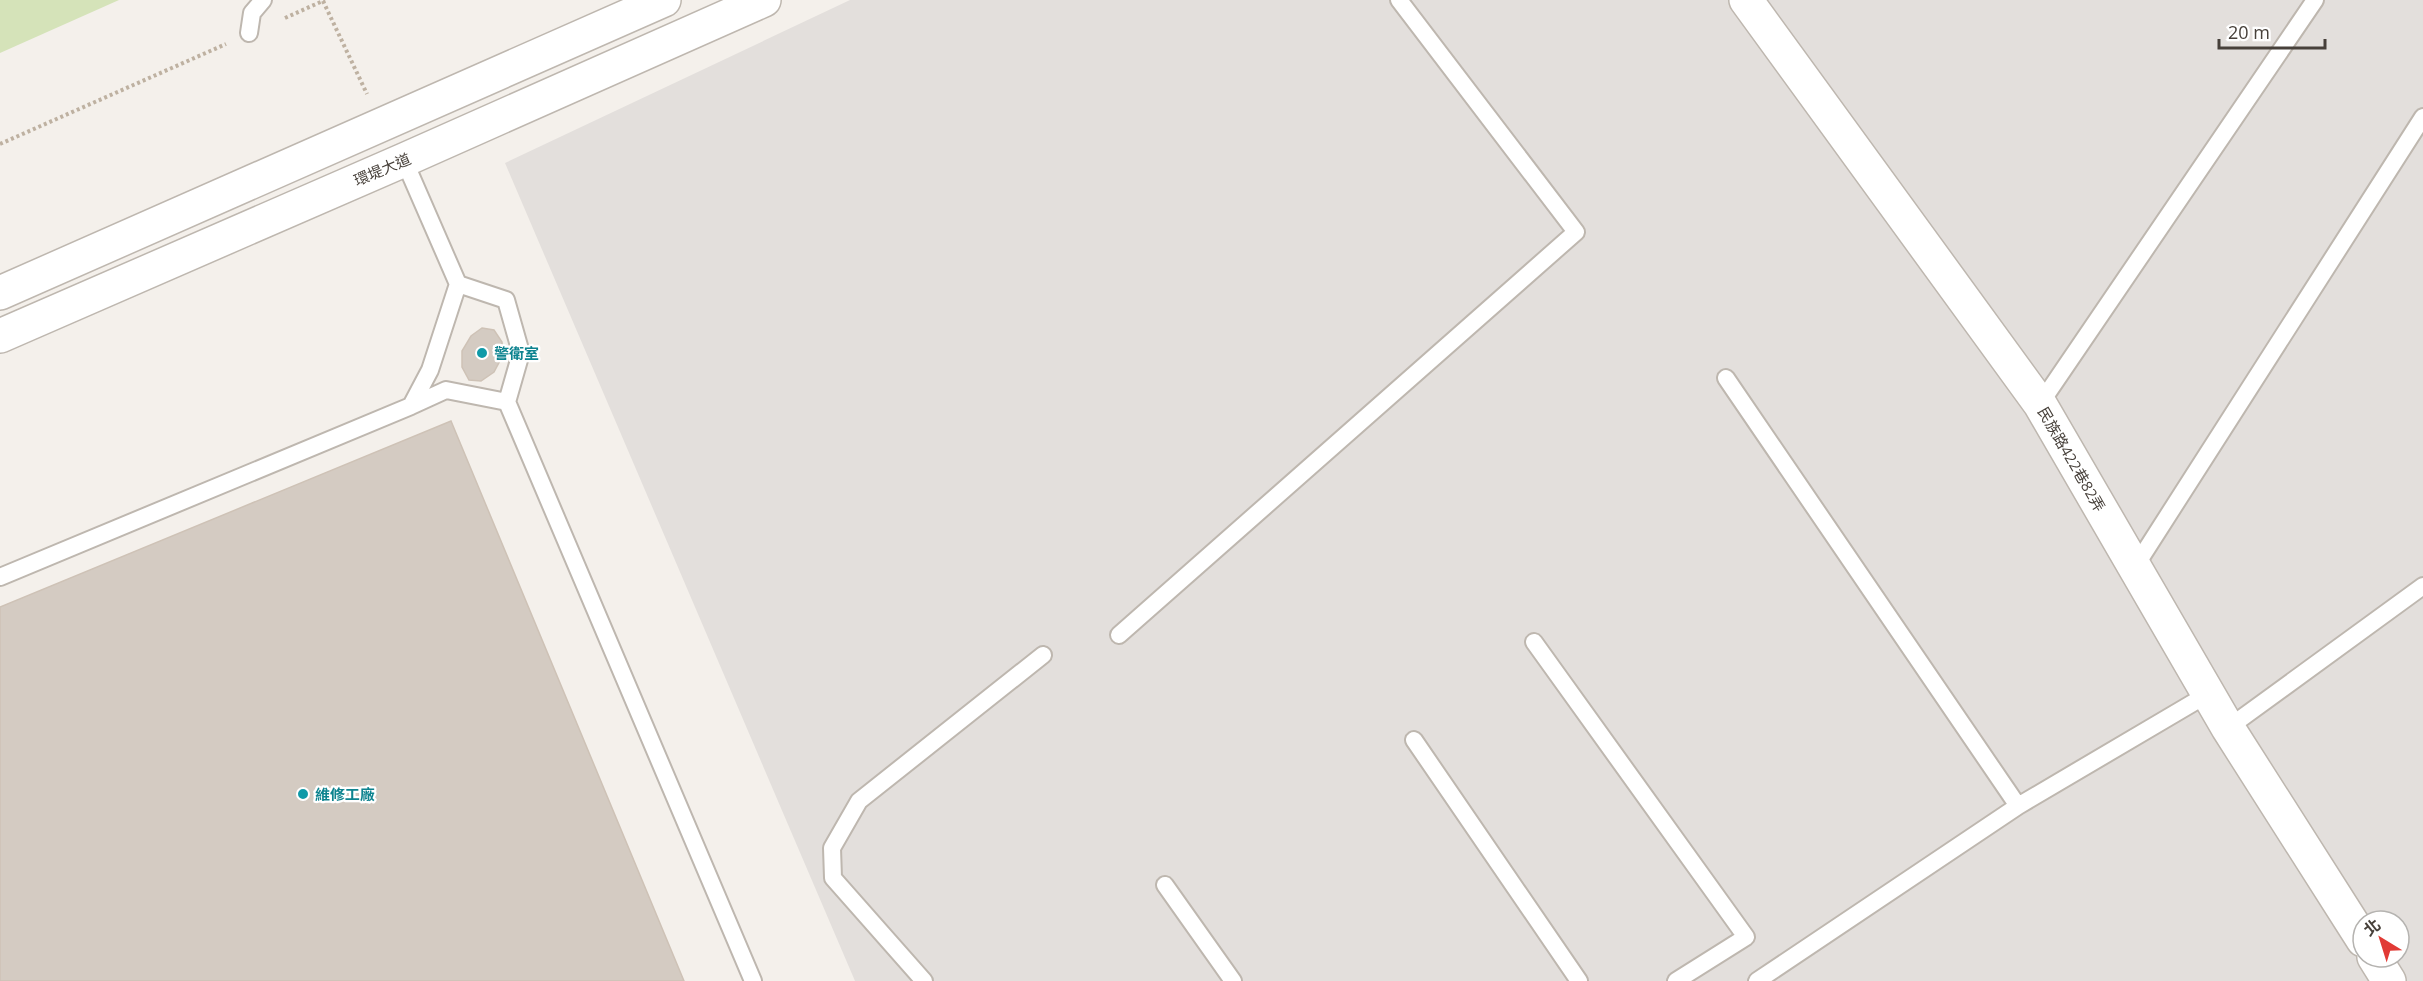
<svg xmlns="http://www.w3.org/2000/svg" width="2423" height="981" viewBox="0 0 2423 981" font-family="'Open Sans','Noto Sans TC',sans-serif">
  <style>
    .industrial { fill: #e3dfdc; fill-rule: evenodd }
    .green { fill: #d5e3b9 }
    .building { fill: #d4cbc2; stroke: #cec2b6; stroke-width: 1.5 }
    .lines { fill: none; stroke-linecap: round; stroke-linejoin: round }
    .service-casing { stroke: #beb7af; stroke-width: 20 }
    .minor-casing { stroke: #beb7af; stroke-width: 36 }
    .tertiary-casing { stroke: #beb7af; stroke-width: 36 }
    .path { stroke: #beb1a1; stroke-width: 4; stroke-dasharray: 3 3; stroke-linecap: butt }
    .service { stroke: #fff; stroke-width: 16 }
    .minor { stroke: #fff; stroke-width: 33 }
    .tertiary { stroke: #fff; stroke-width: 33 }
    .culture-dot { fill: #0f9aa8; stroke: #fff; stroke-width: 2 }
    .labels { text-anchor: middle; dominant-baseline: central; stroke-width: 4.5; stroke-linejoin: round; paint-order: stroke }
    .street-label { font-size: 15px; fill: #47403a; stroke: #fff }
    .culture-label { font-size: 15px; font-weight: bold; fill: #0d838f; stroke: #fff; text-anchor: start }
  </style>
  <rect width="100%" height="100%" fill="#f4f0eb"/>
  <path class="industrial" d="M850 0H2423V981H855L505 163ZM2363 921H2399V957H2363Z"/>
  <path class="green" d="M0 0H119L0 53Z"/>
  <path class="building" d="M482 328 494 330 502 342 503 355 494 372 481 381 469 380 462 367V351L471 336Z
    M451 421 684 981H0V607Z"/>
  <g class="lines">
    <defs>
      <path id="service" d="M249 33 252 13 263 0
        M458 284 506 300 521 353 507 402 753 981
        M1726 378 2018 806 2208 694
        M2040 404 2315 0
        M411 406 446 390 507 402
        M2135 567 2423 117
        M0 577 411 406 430 370 458 284 404 160
        M1119 635 1576 232 1399 0
        M1534 642 1746 937 1676 981
        M2228 728 2423 586
        M1414 740 1579 981
        M1165 885 1233 981
        M924 981 833 878 832 848 859 801 1043 655
        M1757 981 2018 806"/>
      <path id="minor" d="M1746 0 2040 404 2228 728 2363 940
        M2374 957 2389 981"/>
      <path id="tertiary" d="M0 293 664 0
        M0 336 404 160 764 0"/>
    </defs>
    <use href="#service" class="service-casing"/>
    <use href="#minor" class="minor-casing"/>
    <use href="#tertiary" class="tertiary-casing"/>
    <path class="path" d="M323 1 367 94
      M285 18 325 0
      M0 144 226 44"/>
    <use href="#service" class="service"/>
    <use href="#minor" class="minor"/>
    <use href="#tertiary" class="tertiary"/>
  </g>
  <g class="culture-dot">
    <circle cx="482" cy="353" r="6"/>
    <circle cx="303" cy="794" r="6"/>
  </g>
  <g class="labels">
    <g class="street-label">
      <text transform="translate(382 169) rotate(-23)">環堤大道</text>
      <text transform="translate(2072 459) rotate(60)">民族路422巷82弄</text>
    </g>
    <g class="culture-label">
      <text x="494" y="353">警衛室</text>
      <text x="315" y="794">維修工廠</text>
    </g>
  </g>
  <g transform="translate(2381 939) rotate(322)"><circle r="28" fill="#ffffff" stroke="#b5b3b0" stroke-width="1.5"/>
  <path d="M0-4.5L10 22L0 15L-10 22Z" fill="#e13a35"/>
  <text y="-9" font-size="16" font-weight="bold" text-anchor="middle" fill="#47403a">北</text>
  </g>
  <path d="M2219 39v9h106v-9" fill="none" stroke="#47403a" stroke-width="3"/>
  <text x="2228" y="39" font-size="18" fill="#47403a" stroke="#ffffff" stroke-width="4.5" paint-order="stroke">20 m</text>
</svg>
